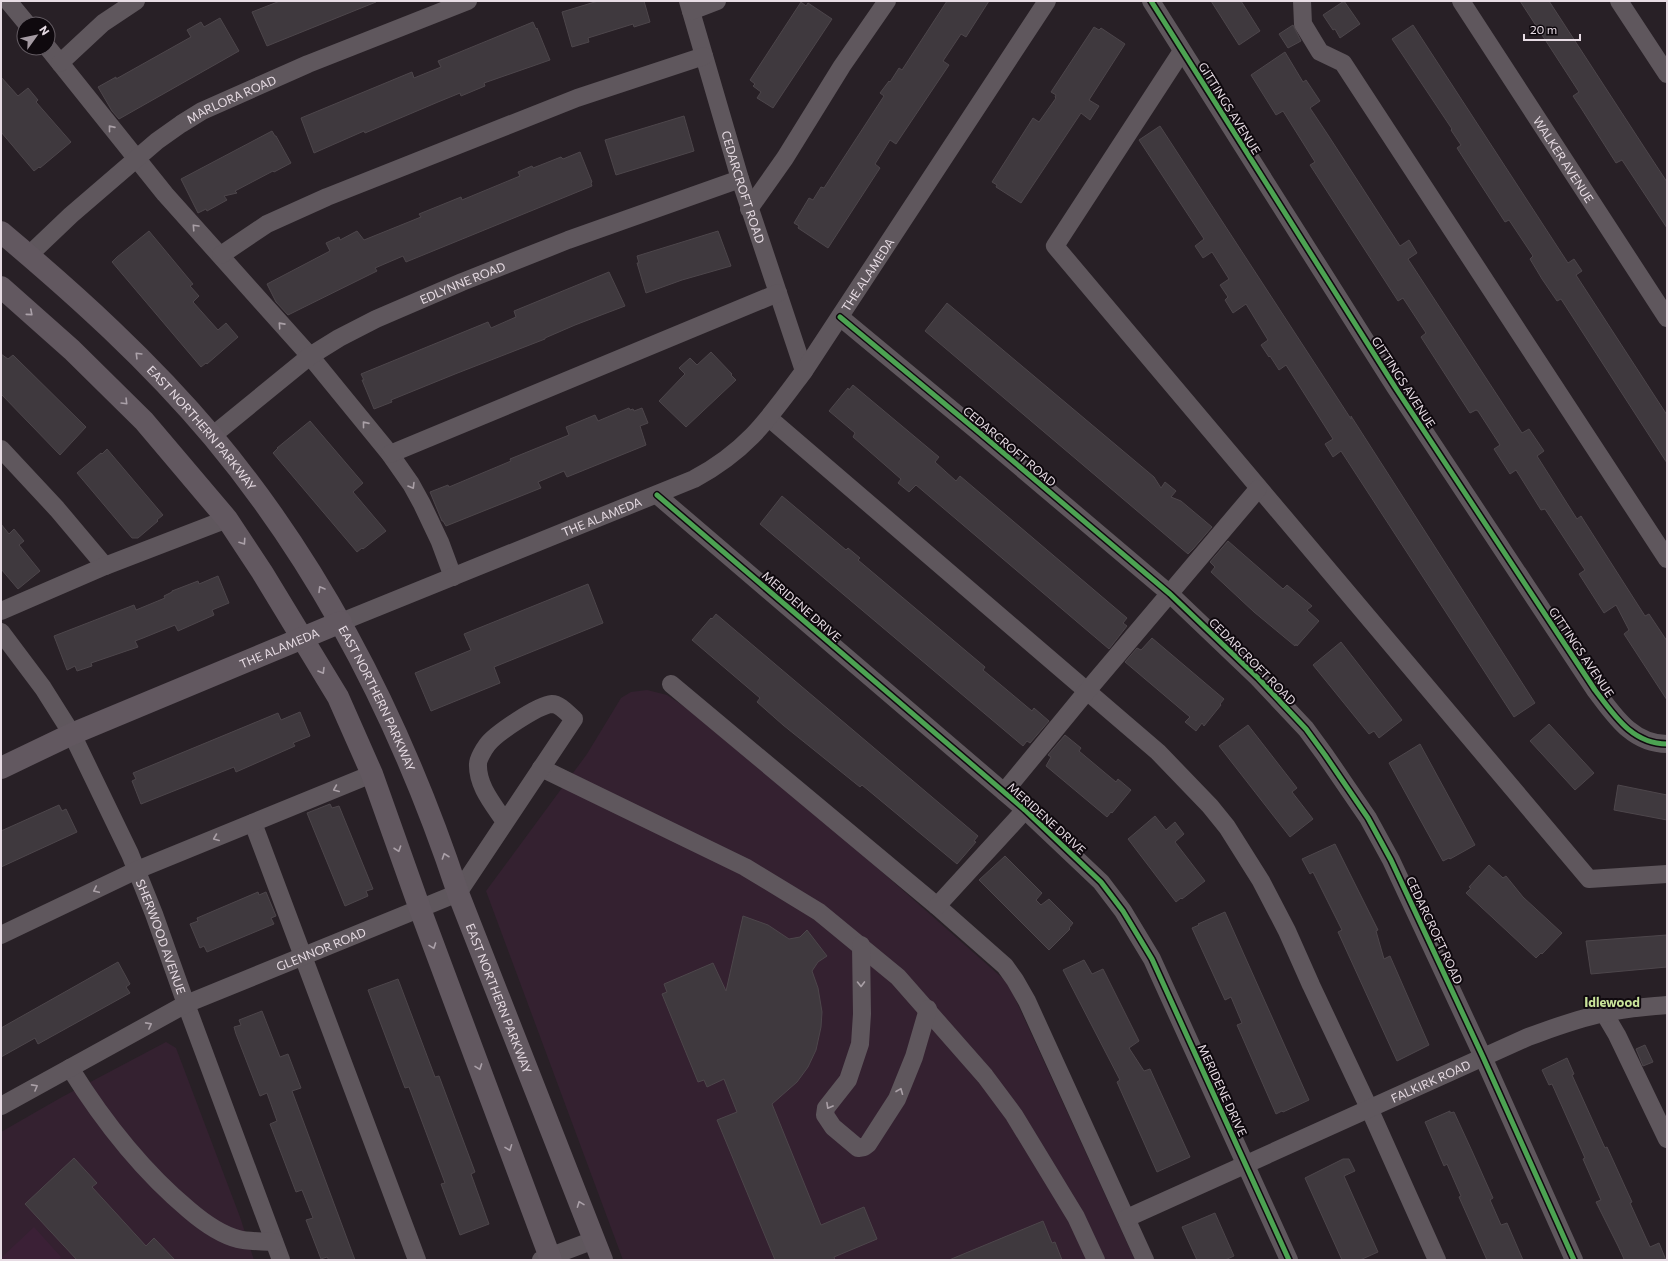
<svg xmlns="http://www.w3.org/2000/svg" width="1668" height="1261" viewBox="0 0 1668 1261" font-family="Commissioner,sans-serif">
  <style>
    .built { fill: #342130 }
    .green { fill: #3b2036 }
    .building { fill: #3f393e; stroke: #4d464b }
    .lines { fill: none; stroke-linecap: round; stroke-linejoin: round }
    .minor { stroke: #5f575d; stroke-width: 18 }
    .major { stroke: #625860; stroke-width: 22 }
    .cycleway-casing { stroke: #0f090e; stroke-width: 8 }
    .cycleway { stroke: #4ca352; stroke-width: 5 }
    .oneway { stroke: #aaa0a7 }
    .oneway2 { stroke: #aba1a9 }
    .labels { text-anchor: middle; dominant-baseline: central; stroke-width: 4; stroke-linejoin: round; paint-order: stroke }
    .street-label { font-size: 12px; fill: #e7dce4; stroke: #0f090e }
    .neighbourhood-label { font-size: 13px; font-weight: bold; fill: #c9e39a; stroke: #0f090e }
  </style>
  <rect width="100%" height="100%" fill="#282026"/>
  <path class="built" d="M647 690 667 695 688 709 839 834 1008 983 1135 1260H623L486 891 587 754 621 698 631 692Z
    M166 1042 176 1048 240 1217 254 1260H1V1132L62 1097Z"/>
  <path class="green" d="M34 1227 61 1257 58 1260H1V1258Z"/>
  <path class="building" d="M280 1H375L376 2 267 46 252 12Z
    M598 1H644L650 22 634 27 633 24 588 38 589 42 572 47 562 12Z
    M947 1H989L966 37 961 34 943 61 949 65 896 144 890 140 875 164 880 168 828 248 798 228 799 226 794 223 809 198 813 200 821 187 824 188 884 96 880 93 889 81 890 82 899 68 902 70Z
    M1211 1H1241L1260 31 1239 45Z
    M1344 1 1360 24 1340 38 1335 29 1333 30 1323 15Z
    M1520 1H1549L1644 147 1667 182V228L1622 160 1616 163 1581 108 1573 96 1579 92Z
    M801 2 806 6 808 3 832 19 773 108 757 98 761 92 753 86 755 84 750 80Z
    M220 18 239 51 119 119 112 111 98 87 116 77V79L191 37 187 30 201 22 204 27Z
    M533 22 536 29 537 28 550 60 484 83 485 86 461 96 460 93 438 102 365 133 364 131 314 153 301 118 412 72 414 78 441 67 438 61Z
    M1293 25 1301 41 1288 48 1279 34Z
    M1413 25 1568 263 1574 259 1582 271 1576 275 1667 415V463L1561 299 1557 301 1542 279 1530 259 1533 256 1509 220 1505 222 1466 162 1457 148 1461 145 1451 130 1452 129 1392 39Z
    M1094 27 1099 30 1101 28 1125 44 1089 100 1099 106 1090 120 1081 113 1021 203 996 187 997 185 992 182 1033 118 1039 122 1056 98 1055 97 1056 95 1051 92Z
    M1285 52 1303 82 1306 80 1320 101 1310 108 1328 135 1400 246 1409 240 1417 253 1408 259 1522 433 1529 429 1544 451 1537 456 1577 519 1581 516 1645 616 1649 614 1667 641V700L1624 634 1629 630 1616 605 1604 613 1579 574 1585 570 1545 509 1541 510 1516 470 1510 474 1494 449 1500 445 1478 411 1476 410 1470 413 1421 337 1426 333 1403 298 1398 301 1310 165 1315 162 1283 111 1276 115 1251 75Z
    M1 77 18 96 28 88 38 100 36 102 71 142 40 168 39 167 34 171 1 132Z
    M684 116 694 151 616 175 605 140Z
    M1160 126 1351 419V416L1535 703 1514 717 1341 451 1333 457 1325 444 1333 439 1286 365 1279 370 1270 356 1269 357 1261 345 1268 340 1246 304 1233 313 1225 300 1228 297 1220 285 1229 279 1212 252 1203 258 1195 246 1204 239 1139 140Z
    M272 131 275 136H276L291 163 274 172 273 171 235 191 237 193 224 196 227 200 207 211 206 209 198 213 181 179Z
    M580 152 592 182 591 183 592 186 406 262 403 256 375 268 377 271 288 315 276 302 267 284 330 251 326 243 339 237 340 240 357 231 364 240 421 217 419 214 461 197 462 200 520 176 518 172 532 166 533 168 561 157 563 159Z
    M149 231 193 284 190 286 199 296 193 302 218 330 226 323 238 337 207 364 206 363 201 367 112 262 117 257Z
    M718 231 731 266 682 280 646 293 637 263H639L637 256Z
    M609 272 625 306 575 325 545 338V339L455 374 391 400 392 402 374 409 362 380H364L361 374 488 322 491 328 516 317 514 311Z
    M947 303 1154 477 1161 488 1165 482 1176 491 1171 497 1181 501 1212 527 1193 549 1188 554 925 331Z
    M711 352 732 374 731 375 736 380 686 427 659 401 685 374 679 368 690 358 697 365Z
    M1 354 8 359 13 355 86 427 60 455 1 394Z
    M853 385 939 457 935 462 956 481 960 476 1127 618 1123 623 1127 626 1109 649 916 485 909 492 898 483 901 479 853 437 855 433 829 411 848 388 849 390Z
    M629 408 630 410 633 409 634 411 642 408 648 423 640 426 646 445 567 477 564 471 538 482 541 488 446 526 443 521H442L430 492 448 485 449 487 511 461 510 459 569 435 566 427 595 415 598 421Z
    M310 421 363 483 353 492 386 531 363 549 362 548 357 552 273 453 278 448H277Z
    M107 449 163 515 157 520 158 521 138 538H132L77 473 101 453 102 454Z
    M782 496 846 550 848 548 860 558 858 560 985 667 983 670 995 680 1032 711 1034 708 1049 721 1030 743 1027 741 1023 746 760 524Z
    M1 524 9 534 14 529 24 541 19 545 40 571 18 589 1 569Z
    M1228 541 1283 589 1287 585 1312 606 1307 610 1319 621 1297 646 1296 644 1295 646 1254 612 1211 572 1215 567 1210 562Z
    M218 576 229 603 212 610 214 615 178 631 175 625 143 638 135 641 138 647 91 663 92 666 77 671 75 666 67 670 54 636 134 605 136 610 165 598 164 596 172 592V591L198 581 199 584Z
    M588 584 603 623 494 667 500 683 431 711 415 673 471 650 464 634Z
    M716 614 978 836 974 841 976 842 957 864 862 785 860 787 783 725 757 702 760 698 692 640 711 618 712 619Z
    M1152 638 1224 699 1220 704 1221 705 1204 726 1202 723 1196 731 1185 722 1190 717 1125 662 1137 648 1141 650Z
    M1341 642 1402 720 1379 738 1374 731 1369 734 1313 665Z
    M300 712 310 736 293 743 295 746 236 772 234 767 141 804 132 781 136 779 133 773 278 713 281 720Z
    M1549 724 1594 773 1575 790 1530 741Z
    M1248 725 1297 788 1292 792 1313 819 1290 837 1219 746Z
    M1065 735 1081 748 1079 751 1104 772 1116 782 1118 779 1131 790 1112 813 1111 812 1107 817 1046 766 1051 757 1048 755Z
    M1420 744 1475 845 1450 859 1449 858 1443 861 1389 763Z
    M1618 785 1667 795V820L1614 810Z
    M330 804 332 808 339 806 373 889 366 891 368 896 345 906 307 813Z
    M59 805 62 811 66 809 77 832 1 867V831Z
    M1155 816 1166 830 1175 822 1184 834 1175 842 1205 881 1182 899 1181 898 1176 902 1128 839Z
    M1335 844 1378 930 1376 931 1384 959 1390 956 1429 1045 1397 1061 1338 932 1342 930 1313 872 1310 874 1302 859Z
    M1005 856 1042 893 1036 900 1041 905 1049 899 1073 923 1069 928 1070 929 1049 950 979 880Z
    M1489 865 1503 878 1506 876 1523 897 1562 933 1542 954 1541 953 1536 958 1466 893 1471 888 1469 887Z
    M258 892 259 895 266 892 276 916 271 918 274 924 207 952 204 946 200 948 190 924 198 921 197 918Z
    M1225 912 1309 1100 1283 1112 1282 1111 1276 1114 1237 1025 1242 1023 1231 997 1225 1000 1192 928 1199 925 1198 924Z
    M743 916 768 925 789 939 800 937 807 930 827 956 818 962 812 971 818 988 822 1012 821 1027 816 1050 808 1067 797 1082 772 1104 821 1225 864 1207 877 1239 834 1257 835 1260H775L717 1120 737 1112 724 1079 707 1087 704 1080 698 1082 662 994 667 992 664 984 713 963 726 991Z
    M1667 935V967L1591 974 1586 941Z
    M1084 960 1092 974 1103 969 1139 1041 1129 1048 1144 1071 1150 1069 1190 1157 1157 1172 1117 1082 1120 1080 1063 970Z
    M118 962 130 984 126 987 130 993 38 1044 35 1038 1 1057V1028Z
    M398 979 435 1077 439 1076 475 1172 471 1174 489 1224 460 1235 441 1184 445 1183 409 1087 405 1088 368 990Z
    M262 1011 280 1057 288 1054 301 1088 292 1091 355 1260H329L327 1257 321 1259 306 1220 313 1218 302 1190 296 1192 270 1124 277 1121 267 1093 260 1096 236 1034 234 1027 241 1025 239 1020Z
    M1645 1045 1653 1062 1643 1066 1636 1049Z
    M1567 1058 1574 1074 1572 1075 1605 1148 1607 1147 1632 1202 1630 1203 1650 1247 1659 1243 1666 1260H1622L1624 1259 1618 1246 1596 1202 1601 1200 1583 1159 1585 1158 1552 1084 1549 1085 1542 1070Z
    M1450 1111V1113L1454 1112 1472 1151 1493 1198 1490 1200 1501 1225 1507 1223 1523 1260H1487L1459 1197 1461 1196 1447 1164 1444 1166 1425 1122Z
    M74 1158 97 1183 92 1187 146 1246 154 1238 175 1260H77L25 1204Z
    M1343 1159H1349L1355 1171 1344 1176 1378 1252 1360 1260H1342L1305 1178Z
    M1215 1213 1234 1256 1225 1260H1197L1182 1227Z
    M1043 1221 1052 1243 1055 1242 1062 1260H949Z"/>
  <g class="lines">
    <g class="minor">
      <path d="M8 1 27 24"/>
      <path id="s1" d="M688 1 740 179 804 371"/>
      <path d="M1151 1 1395 387 1595 690C1614 715 1632 744 1667 744"/>
      <path d="M1302 1 1303 24 1320 52 1343 63 1667 559"/>
      <path id="s2" d="M1461 1 1667 318"/>
      <path d="M1619 1 1667 74"/>
      <path d="M691 11 717 1"/>
      <path d="M48 48 165 194 310 356 390 454 411 484 422 504 440 542 453 577"/>
      <path d="M1182 51 1055 246 1589 879 1667 874"/>
      <path d="M60 63 103 23 136 1"/>
      <path d="M749 209 785 158 842 66 887 1"/>
      <path id="s3" d="M29 255 71 215 157 141 181 124 202 111 308 64 468 1"/>
      <path d="M221 255 267 224 327 197 577 98 704 56"/>
      <path d="M840 317 981 434 1170 594 1258 678 1306 729 1325 755 1368 818 1391 860 1483 1057 1574 1260"/>
      <path d="M769 418 1158 752 1210 806 1227 827 1261 881 1287 931 1311 985 1369 1108 1437 1260"/>
      <path id="s4" d="M212 436 310 356 339 338 376 319 462 282 568 240 740 179"/>
      <path d="M1 449 57 509 105 566"/>
      <path d="M390 454 778 293"/>
      <path d="M657 495 1025 810 1101 882 1123 911 1152 959 1289 1260"/>
      <path d="M1 611 105 566 227 519"/>
      <path id="s5" d="M341 622 694 479C748 450 769 418 804 371L1047 1"/>
      <path id="s6" d="M1 632 43 688 72 734 130 854 154 914 186 1004 281 1260"/>
      <path d="M671 684 937 906 1005 966 1015 980 1027 1001 1145 1260"/>
      <path d="M541 768 745 867 819 912 898 977 985 1076 1014 1115 1076 1217 1096 1260"/>
      <path d="M1004 792 1087 691 1258 489"/>
      <path d="M253 823 417 1260"/>
      <path d="M937 906 1025 810"/>
      <path d="M1 935 137 870 372 774"/>
      <path d="M861 945 862 1014 860 1044 848 1080 826 1108 825 1115 833 1127 858 1148 864 1147 868 1144 897 1099 914 1057 928 1009"/>
      <path d="M1604 1013 1617 1035 1667 1139"/>
      <path d="M70 1068C103 1121 140 1169 189 1210 203 1222 219 1234 238 1239 249 1242 263 1241 274 1242"/>
      <path id="s7" d="M1 1106 186 1004 458 893 574 719C568 714 560 704 552 704 538 705 495 734 487 745 484 749 478 759 478 764 477 786 494 805 505 822"/>
      <path id="s8" d="M1127 1218 1528 1037C1553 1028 1579 1018 1605 1013 1626 1008 1646 1007 1667 1005"/>
      <path d="M541 1260 594 1240"/>
    </g>
    <g class="major">
      <path id="s9" d="M1 232C76 295 149 361 213 437 325 571 403 727 458 893L602 1260"/>
      <path d="M1 287 72 350 144 421 227 519 262 572 338 697 372 774 420 909 551 1260"/>
      <path id="s10" d="M1 768 72 734 341 622"/>
    </g>
    <defs>
      <path id="cycleway" d="M1151 1 1395 387 1595 690C1614 715 1632 744 1667 744
        M840 317 981 434 1170 594 1258 678 1306 729 1325 755 1368 818 1391 860 1483 1057 1574 1260
        M657 495 1025 810 1101 882 1123 911 1152 959 1289 1260"/>
    </defs>
    <use href="#cycleway" class="cycleway-casing"/>
    <use href="#cycleway" class="cycleway"/>
  </g>
  <defs><path id="oneway-chevron" d="M-2-3.5L2.5 0L-2 3.5" fill="none" stroke-width="1.6" stroke-linecap="round" stroke-linejoin="round"/></defs>
  <g class="oneway">
    <use href="#oneway-chevron" transform="translate(111 128) rotate(-129)"/>
    <use href="#oneway-chevron" transform="translate(195 227) rotate(-133)"/>
    <use href="#oneway-chevron" transform="translate(281 325) rotate(-132)"/>
    <use href="#oneway-chevron" transform="translate(365 424) rotate(-129)"/>
    <use href="#oneway-chevron" transform="translate(412 486) rotate(59)"/>
    <use href="#oneway-chevron" transform="translate(336 789) rotate(157)"/>
    <use href="#oneway-chevron" transform="translate(216 838) rotate(158)"/>
    <use href="#oneway-chevron" transform="translate(96 890) rotate(155)"/>
    <use href="#oneway-chevron" transform="translate(861 984) rotate(89)"/>
    <use href="#oneway-chevron" transform="translate(149 1025) rotate(-28)"/>
    <use href="#oneway-chevron" transform="translate(35 1087) rotate(-29)"/>
    <use href="#oneway-chevron" transform="translate(900 1091) rotate(-68)"/>
    <use href="#oneway-chevron" transform="translate(829 1106) rotate(119)"/>
  </g>
  <g class="oneway2">
    <use href="#oneway-chevron" transform="translate(30 313) rotate(41)"/>
    <use href="#oneway-chevron" transform="translate(138 355) rotate(-135)"/>
    <use href="#oneway-chevron" transform="translate(125 402) rotate(45)"/>
    <use href="#oneway-chevron" transform="translate(243 542) rotate(56)"/>
    <use href="#oneway-chevron" transform="translate(321 589) rotate(-121)"/>
    <use href="#oneway-chevron" transform="translate(322 671) rotate(59)"/>
    <use href="#oneway-chevron" transform="translate(398 849) rotate(71)"/>
    <use href="#oneway-chevron" transform="translate(445 856) rotate(-109)"/>
    <use href="#oneway-chevron" transform="translate(433 946) rotate(70)"/>
    <use href="#oneway-chevron" transform="translate(479 1067) rotate(70)"/>
    <use href="#oneway-chevron" transform="translate(509 1148) rotate(69)"/>
    <use href="#oneway-chevron" transform="translate(580 1204) rotate(-111)"/>
  </g>
  <g class="labels">
    <g class="street-label">
      <text stroke="none"><textPath href="#s3" startOffset="257">MARLORA ROAD</textPath></text>
      <text transform="translate(1230 108) rotate(58)">GITTINGS AVENUE</text>
      <text stroke="none"><textPath href="#s2" startOffset="189">WALKER AVENUE</textPath></text>
      <text stroke="none"><textPath href="#s1" startOffset="194">CEDARCROFT ROAD</textPath></text>
      <text stroke="none"><textPath href="#s5" startOffset="652">THE ALAMEDA</textPath></text>
      <text stroke="none"><textPath href="#s4" startOffset="296">EDLYNNE ROAD</textPath></text>
      <text transform="translate(1404 382) rotate(57)">GITTINGS AVENUE</text>
      <text stroke="none"><textPath href="#s9" startOffset="281">EAST NORTHERN PARKWAY</textPath></text>
      <text transform="translate(1010 446) rotate(40)">CEDARCROFT ROAD</text>
      <text stroke="none"><textPath href="#s5" startOffset="281">THE ALAMEDA</textPath></text>
      <text transform="translate(802 606) rotate(41)">MERIDENE DRIVE</text>
      <text stroke="none"><textPath href="#s10" startOffset="303">THE ALAMEDA</textPath></text>
      <text transform="translate(1582 652) rotate(56)">GITTINGS AVENUE</text>
      <text transform="translate(1253 661) rotate(45)">CEDARCROFT ROAD</text>
      <text stroke="none"><textPath href="#s9" startOffset="605">EAST NORTHERN PARKWAY</textPath></text>
      <text transform="translate(1047 818) rotate(42)">MERIDENE DRIVE</text>
      <text transform="translate(1435 930) rotate(65)">CEDARCROFT ROAD</text>
      <text stroke="none"><textPath href="#s6" startOffset="346">SHERWOOD AVENUE</textPath></text>
      <text stroke="none"><textPath href="#s7" startOffset="357">GLENNOR ROAD</textPath></text>
      <text stroke="none"><textPath href="#s9" startOffset="929">EAST NORTHERN PARKWAY</textPath></text>
      <text stroke="none"><textPath href="#s8" startOffset="333">FALKIRK ROAD</textPath></text>
      <text transform="translate(1223 1090) rotate(65)">MERIDENE DRIVE</text>
    </g>
    <g class="neighbourhood-label">
      <text x="1612" y="1002">Idlewood</text>
    </g>
  </g>
  <rect width="1668" height="1261" fill="none" stroke="#e7dce4" stroke-width="4"/>
  <g transform="translate(36 36) rotate(57)"><circle r="19" fill="#0f090e" stroke="#655d64"/>
  <path d="M0-3L7 15L0 10L-7 15Z" fill="#a49aa2"/>
  <text y="-6" font-size="11" font-weight="bold" text-anchor="middle" fill="#e7dce4">N</text>
  </g>
  <path d="M1524 34v6h56v-6" fill="none" stroke="#e7dce4" stroke-width="2"/>
  <text x="1530" y="34" font-size="12" fill="#e7dce4" stroke="#0f090e" stroke-width="3" paint-order="stroke">20 m</text>
</svg>
